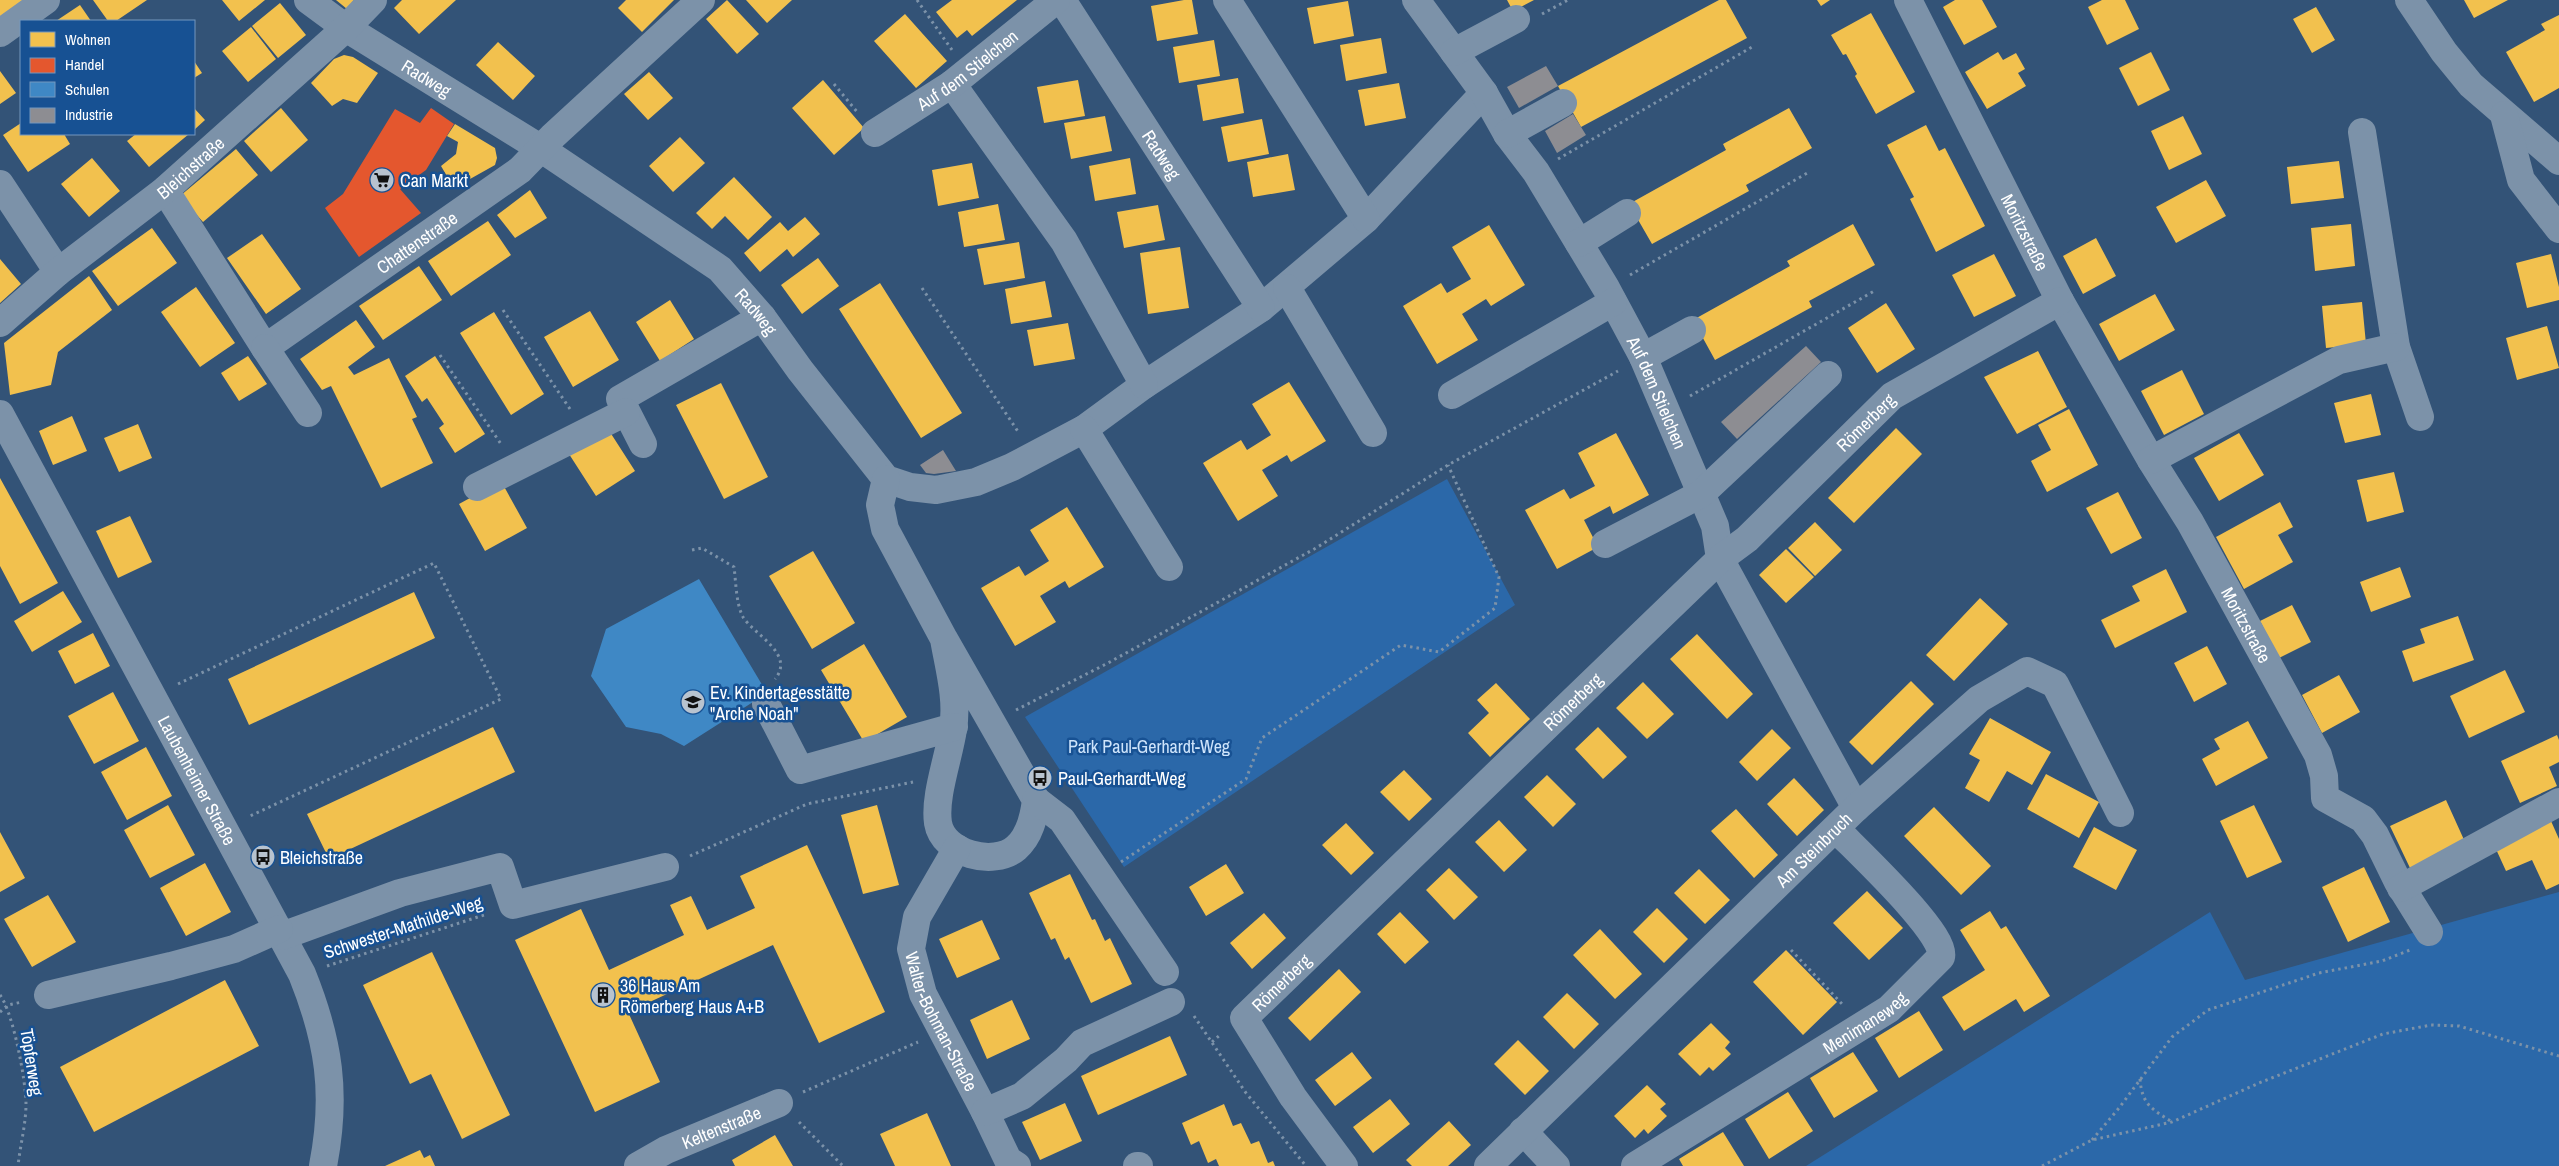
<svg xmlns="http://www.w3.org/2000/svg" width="2559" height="1166" viewBox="0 0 2559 1166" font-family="'Archivo Narrow',sans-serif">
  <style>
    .green { fill: #2b68a9 }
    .homes { fill: #f2c14e }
    .shops { fill: #e4572e }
    .schools { fill: #3f88c5 }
    .industry { fill: #8d8d92 }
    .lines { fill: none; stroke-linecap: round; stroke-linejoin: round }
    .path { stroke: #7c92a9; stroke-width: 3; stroke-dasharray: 2.5 4; stroke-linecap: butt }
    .minor { stroke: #7c92a9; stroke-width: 28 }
    .labels { text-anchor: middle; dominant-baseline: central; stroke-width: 5; stroke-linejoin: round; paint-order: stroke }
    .street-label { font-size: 18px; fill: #fff; stroke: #175193 }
    .poi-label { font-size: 18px; fill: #fff; stroke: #175193; text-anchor: start }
    .park-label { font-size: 18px; fill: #cee4fb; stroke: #175193 }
  </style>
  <rect width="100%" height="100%" fill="#335377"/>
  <path class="green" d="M1447 479 1515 605 1124 867 1025 717Z
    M2559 892V1166H1806L2210 912 2245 980Z"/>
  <path class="homes" d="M0 0H30L0 23Z
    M93 0H147L116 21H108Z
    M222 0H265L239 21Z
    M336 0H354L347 9Z
    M402 0H456L419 34 394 8Z
    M626 0H674L642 32 618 8Z
    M727 0 759 34 737 54 706 19Z
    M746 0H792L767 23Z
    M952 0H1017L972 36 967 30 957 38 936 12Z
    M1184 0H1192L1198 34 1157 41 1151 6Z
    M1507 0H1534L1513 11Z
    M1719 0H1726L1747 38 1581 127 1558 86Z
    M1817 0H1830L1821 6Z
    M1955 0H1982L1997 27 1964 45 1943 7Z
    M2102 0H2125L2139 29 2107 45 2088 7Z
    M2464 0H2508L2474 18Z
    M1348 1 1354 36 1314 44 1307 8Z
    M280 3 306 35 278 58 252 26Z
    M80 5 91 21H56Z
    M2316 7 2335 40 2312 53 2293 19Z
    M1871 13 1915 92 1876 114 1855 76 1857 74 1846 54 1843 55 1831 35Z
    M905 14 947 61 916 88 874 41Z
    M2559 15V88L2534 102 2506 52 2545 30 2541 24Z
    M251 27 276 59 248 82 222 51Z
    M1381 38 1387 73 1346 81 1340 45Z
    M1214 40 1220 76 1179 83 1173 47Z
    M498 42 535 76 513 100 476 65Z
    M1998 52 2003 60 2016 53 2025 69 2018 73 2026 86 1987 109 1965 72Z
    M2151 52 2170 90 2138 106 2119 68Z
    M344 55 353 57 378 73 357 103 343 99 332 106 311 83 334 59Z
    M194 61 202 73 194 78Z
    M0 71 16 93 0 104Z
    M649 72 673 98 648 120 624 94Z
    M1238 78 1244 113 1203 121 1197 85Z
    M823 80 864 128 834 155 792 108Z
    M1078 80 1085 116 1044 123 1037 87Z
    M1399 83 1406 118 1365 126 1358 90Z
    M194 108 205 120 194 130Z
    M281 108 308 140 271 172 244 141Z
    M1789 108 1812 148 1746 185 1749 191 1652 244 1629 204 1726 150 1723 144Z
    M1105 116 1112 151 1071 159 1064 123Z
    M2183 116 2202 154 2169 170 2151 131Z
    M1262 119 1269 154 1228 162 1221 127Z
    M21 123V134H64L70 144 28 172 3 135Z
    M455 124 495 148 497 158 495 165 454 188 441 166 456 154 458 142 447 136Z
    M1926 125 1939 151 1945 148 1985 226 1936 252 1910 199 1914 197 1887 145Z
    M136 134H189L149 167 127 141Z
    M680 137 705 163 673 192 649 166Z
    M236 149 258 175 203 222 180 196Z
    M1288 154 1295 190 1253 197 1247 162Z
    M92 158 120 191 89 217 61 184Z
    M1130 158 1136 194 1095 201 1089 166Z
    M2339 161 2344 198 2291 204 2287 167Z
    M972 163 979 198 938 206 932 170Z
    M734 177 772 217 748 240 725 216 712 229 696 213Z
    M2206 180 2226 216 2176 243 2156 207Z
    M530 190 547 218 515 238 497 215Z
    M998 204 1005 240 964 247 958 212Z
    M1158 205 1165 240 1124 248 1117 212Z
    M805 217 820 234 793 257 787 249 760 272 744 253 780 222 788 231Z
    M488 221 511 255 451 296 428 261Z
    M1853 224 1875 265 1809 301 1812 307 1715 360 1693 320 1790 266 1787 261Z
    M2351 224 2355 266 2315 271 2311 228Z
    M1489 225 1525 285 1491 306 1486 299 1462 314 1478 340 1437 364 1403 306 1441 283 1447 293 1471 279 1452 247Z
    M152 228 177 263 118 306 92 271Z
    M262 234 301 289 266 314 227 258Z
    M2096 238 2116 276 2083 294 2063 256Z
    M1019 242 1025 278 984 285 977 249Z
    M1180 247 1189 308 1148 314 1140 253Z
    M1994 254 2016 296 1974 317 1952 275Z
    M2551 254 2559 287V300L2527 308 2516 263Z
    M818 258 839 286 802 314 781 285Z
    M0 259 21 284 0 303Z
    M419 266 442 300 383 340 359 306Z
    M89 276 112 310 58 352 51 385 10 395 4 343Z
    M1045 281 1052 317 1011 324 1005 289Z
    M880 283 962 413 921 438 839 309Z
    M196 287 235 343 200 367 161 312Z
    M2155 294 2175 330 2119 361 2099 324Z
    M670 300 694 339 660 361 636 322Z
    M2362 302 2366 344 2326 348 2322 306Z
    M1886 303 1915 349 1877 373 1848 328Z
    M590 311 619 360 573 387 544 337Z
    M494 312 544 394 511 415 460 333Z
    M356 320 375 347 348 367 354 375 389 358 417 417 412 419 433 463 381 488 331 386 322 390 300 359Z
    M1068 323 1075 359 1034 366 1027 330Z
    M2547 326 2559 368 2517 380 2506 338Z
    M2038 351 2067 407 2017 434 1984 377Z
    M248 356 267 384 239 401 221 373Z
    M435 356 485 434 455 453 439 428 444 424 427 398 422 402 405 376Z
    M2182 370 2204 414 2164 435 2141 391Z
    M1289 382 1326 441 1291 462 1287 455 1262 470 1278 496 1238 521 1203 463 1241 440 1247 450 1271 435 1252 404Z
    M721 383 768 477 724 499 676 405Z
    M2371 394 2381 435 2345 443 2334 403Z
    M2069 409 2098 465 2047 492 2031 461 2051 450 2038 425Z
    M72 416 87 451 53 465 39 431Z
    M138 424 152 458 119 472 104 438Z
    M1896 428 1922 454 1854 523 1828 498Z
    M608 429 635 471 596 496 569 454Z
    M1616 433 1649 495 1613 514 1610 506 1584 520 1598 547 1557 569 1525 510 1564 489 1570 499 1595 486 1578 453Z
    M2239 433 2264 475 2219 501 2194 458Z
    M2394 472 2404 512 2367 522 2357 480Z
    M0 478 58 583 20 604 0 566Z
    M501 481 527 528 485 551 459 504Z
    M2118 492 2142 538 2111 554 2086 508Z
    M2280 502 2293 527 2278 535 2293 562 2244 589 2216 537Z
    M1067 507 1104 567 1069 588 1065 581 1040 596 1056 622 1015 646 981 588 1019 566 1025 576 1049 561 1030 530Z
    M130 516 152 562 118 578 96 531Z
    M1815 522 1842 550 1815 576 1788 548Z
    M1786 549 1814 577 1786 603 1759 575Z
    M813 551 855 623 812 649 769 576Z
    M2400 567 2411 597 2371 612 2360 582Z
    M2166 569 2187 612 2115 648 2101 620 2140 601 2132 586Z
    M63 591 82 622 32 652 14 621Z
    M414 592 435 638 249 725 228 679Z
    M1980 598 2008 624 1954 681 1926 655Z
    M2292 605 2311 642 2279 658 2260 621Z
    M2458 616 2474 660 2413 682 2402 651 2425 643 2420 629Z
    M93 633 110 666 75 684 58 651Z
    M1697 634 1753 694 1727 719 1670 659Z
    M864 644 907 717 864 742 821 670Z
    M2207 646 2227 684 2194 702 2174 663Z
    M2505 670 2525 712 2469 738 2450 696Z
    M2339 675 2360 712 2322 733 2302 695Z
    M1911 681 1934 704 1872 765 1849 742Z
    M1643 682 1674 714 1647 739 1616 708Z
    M1496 683 1530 719 1490 757 1468 733 1489 713 1477 700Z
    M113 692 139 741 94 764 68 716Z
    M1990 718 2051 752 2032 785 2007 771 1989 802 1965 788 1980 760 1969 754Z
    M2248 721 2268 758 2216 786 2202 759 2220 749 2214 739Z
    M493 727 515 772 329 859 307 814Z
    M1598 727 1627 757 1603 779 1575 749Z
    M1772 729 1791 748 1757 781 1739 762Z
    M2557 735 2559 740V762L2549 767 2557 786 2520 803 2501 761Z
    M146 747 172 796 127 820 101 772Z
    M1404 770 1432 799 1409 821 1380 792Z
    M2046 774 2099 802 2079 838 2027 809Z
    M1547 775 1576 804 1553 827 1524 797Z
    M1794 778 1824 810 1797 836 1767 804Z
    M2446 800 2465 842 2410 868 2390 826Z
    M168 805 195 855 150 878 124 830Z
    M877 805 899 885 863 894 841 815Z
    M2254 805 2282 862 2247 878 2220 821Z
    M1934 807 1991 866 1961 895 1904 836Z
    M1736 809 1778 855 1754 878 1711 831Z
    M1499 820 1527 850 1504 872 1475 842Z
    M2551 821 2559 839V884L2546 890 2532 860 2506 871 2495 847Z
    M1346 823 1374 853 1351 875 1322 845Z
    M2094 827 2137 850 2116 890 2073 867Z
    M0 832 25 878 0 892Z
    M807 845 885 1012 819 1043 773 945 628 1012 660 1082 595 1112 515 940 581 909 609 970 684 935 670 905 691 896 707 930 755 908 740 876Z
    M205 863 231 912 186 936 160 888Z
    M1226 864 1244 893 1206 916 1189 887Z
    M2364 867 2390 922 2348 942 2322 887Z
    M1449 868 1478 897 1454 920 1426 890Z
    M1699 869 1730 900 1705 924 1674 893Z
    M1070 874 1092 920 1095 919 1105 941 1110 938 1132 984 1091 1003 1069 957 1065 960 1055 938 1051 940 1029 893Z
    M1867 891 1903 928 1869 960 1833 923Z
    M48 895 76 942 32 967 4 919Z
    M1657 908 1688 939 1664 963 1633 932Z
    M1990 911 2001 929 2006 926 2050 996 2024 1012 2016 999 1964 1031 1942 997 1985 970 1960 930Z
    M1400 912 1429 942 1405 964 1377 934Z
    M1264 913 1286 938 1252 969 1230 943Z
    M982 920 1000 959 957 978 939 939Z
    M1600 929 1642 974 1615 999 1573 955Z
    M1786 950 1837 1002 1803 1035 1753 982Z
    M432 952 510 1115 462 1139 431 1074 410 1084 363 985Z
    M1339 969 1361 992 1310 1041 1288 1018Z
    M225 980 259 1046 94 1132 60 1067Z
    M1567 993 1599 1024 1574 1049 1543 1017Z
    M1012 1000 1030 1039 987 1059 970 1020Z
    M1919 1011 1943 1050 1899 1078 1875 1038Z
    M1711 1023 1730 1042 1725 1048 1731 1054 1713 1071 1709 1067 1700 1076 1678 1054Z
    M1170 1036 1187 1075 1098 1115 1081 1076Z
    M1518 1040 1549 1071 1525 1095 1494 1064Z
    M1352 1052 1372 1078 1335 1106 1315 1080Z
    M1853 1052 1878 1091 1834 1118 1810 1078Z
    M1647 1085 1666 1104 1660 1109 1667 1116 1648 1134 1644 1129 1635 1138 1614 1116Z
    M1788 1092 1813 1131 1769 1159 1745 1119Z
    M1390 1099 1410 1124 1373 1153 1353 1127Z
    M1065 1103 1082 1141 1040 1160 1022 1122Z
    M1224 1104 1233 1126 1241 1123 1251 1144 1259 1141 1268 1163 1273 1161 1275 1166H1219L1216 1159 1208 1163 1199 1141 1191 1145 1182 1123Z
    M927 1113 951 1166H895L880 1134Z
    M1449 1121 1471 1145 1448 1166H1412L1406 1160Z
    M1723 1132 1744 1166H1683L1679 1159Z
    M775 1135 793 1166H735L732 1160Z
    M420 1150 424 1158 430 1155 435 1166H385Z"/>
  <path class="shops" d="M431 108 454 124 426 170 400 189 421 213 359 257 325 208 343 194 395 109 420 123Z"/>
  <path class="schools" d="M699 579 767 693 684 746 661 734 626 727 591 676 606 629Z"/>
  <path class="industry" d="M1546 66 1558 86 1519 108 1507 87Z
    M1573 114 1586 135 1557 153 1545 131Z
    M1806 346 1821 362 1737 439 1721 422Z
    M943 450 956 471 934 474 926 473 920 465Z"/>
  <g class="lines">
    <path class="path" d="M917 0 952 50
      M1542 14 1568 0
      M834 84 858 113
      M1558 159 1752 47
      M1630 275 1809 172
      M922 288 1019 433
      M503 310 570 409
      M440 355 501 444
      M1690 396 1876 290
      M692 550 702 548 734 567C736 582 736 604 743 617 753 634 796 654 775 679
      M178 684 434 563 501 699 248 817
      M1016 710 1108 663 1316 548 1448 465 1618 371
      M690 856 807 804 913 782
      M1121 862 1246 779 1262 738 1401 645 1439 652 1495 608 1499 577 1448 465
      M1791 950 1844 1006
      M327 966 487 914
      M0 995C13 1012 26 1081 26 1104 26 1124 20 1146 18 1166
      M0 1012 8 1005 22 1002
      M1194 1016 1246 1093 1306 1166
      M1212 1042 1221 1034
      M2140 1079C2142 1105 2152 1109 2172 1122
      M803 1092 918 1042
      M799 1122 843 1166
      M2092 1140 2119 1108 2172 1037 2208 1010 2319 973 2382 961 2410 950
      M2042 1166 2092 1140 2172 1122 2259 1083 2383 1034 2431 1025 2459 1026 2559 1056"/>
    <g class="minor">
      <path id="s1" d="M308 0 346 28 540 148 720 269 762 317 800 370 886 479 910 487 936 490 976 482 1012 467 1084 429 1144 385 1261 308 1366 219 1484 93"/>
      <path id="s2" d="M1062 0 1261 308"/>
      <path d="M1227 0 1366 219"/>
      <path id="s3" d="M1416 0 1484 93 1507 134 1536 172 1606 288 1643 357 1715 526 1720 559 1856 808"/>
      <path id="s4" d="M1908 0 2060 301 2151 460 2190 522 2318 755 2324 776 2325 798 2363 819 2375 835 2398 882 2429 932"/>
      <path d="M2409 0 2444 52 2471 85 2559 161"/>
      <path d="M0 33 46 0"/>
      <path d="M1454 52 1516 19"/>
      <path d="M952 84 1064 241 1144 385"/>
      <path d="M2504 115 2521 180 2559 229"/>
      <path d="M2362 132 2396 347 2420 417"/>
      <path id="s5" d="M875 133 952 84 1056 0"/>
      <path d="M1507 134 1563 103"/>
      <path d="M0 184 58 272"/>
      <path id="s6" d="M165 190 265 348 520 170 553 136 701 0"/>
      <path d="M1579 243 1627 213"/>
      <path d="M1287 288 1373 433"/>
      <path id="s7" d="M0 323 58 272 165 190 346 28 373 0"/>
      <path d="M265 348 308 413"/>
      <path d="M1643 357 1692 330"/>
      <path d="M1452 395 1613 302"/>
      <path id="s8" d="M0 414 302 974C329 1041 337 1094 323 1166"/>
      <path d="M1084 429 1169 567"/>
      <path d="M643 444 620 399 762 317"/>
      <path d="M2151 460 2339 360 2396 347"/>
      <path d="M886 479 880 505 885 529 944 639 1036 800C1034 817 1030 836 1016 848 994 867 943 854 938 823 934 796 949 757 953 729 958 699 949 668 944 639"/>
      <path d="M477 487 626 412"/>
      <path d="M1605 544 1701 494 1828 375"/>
      <path d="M766 704 800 770 954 727"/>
      <path d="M1036 800 1062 820 1165 972"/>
      <path id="s9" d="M957 848 917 917 911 949 923 994 985 1112 1008 1160 1017 1166"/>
      <path d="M2401 888 2559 802"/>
      <path d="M282 936 400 893 500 867 513 905 665 867"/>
      <path d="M48 995 171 966 234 949 279 929"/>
      <path d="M985 1112 1022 1096 1066 1060 1082 1043 1171 1002"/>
      <path d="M1523 1131 1556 1166"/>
      <path id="s10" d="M638 1166 666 1150 779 1103"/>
      <path d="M1137 1166H1139"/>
      <path id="s11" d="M1344 1166 1293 1097 1244 1018 1720 559 1747 539 1892 396 2060 301"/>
      <path id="s12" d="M1488 1166 1856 808 1979 699 2027 671 2055 684 2120 813"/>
      <path id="s13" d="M1635 1166 1889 1009 1941 957C1948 935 1854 848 1836 829"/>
    </g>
  </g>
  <defs>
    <symbol id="supermarket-disc" viewBox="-11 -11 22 22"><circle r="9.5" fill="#b8c3cf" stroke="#175193"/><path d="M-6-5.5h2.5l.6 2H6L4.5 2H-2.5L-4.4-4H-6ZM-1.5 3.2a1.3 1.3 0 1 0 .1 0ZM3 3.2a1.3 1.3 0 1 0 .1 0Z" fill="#111"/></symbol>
    <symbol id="school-disc" viewBox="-11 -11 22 22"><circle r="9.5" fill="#b8c3cf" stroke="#175193"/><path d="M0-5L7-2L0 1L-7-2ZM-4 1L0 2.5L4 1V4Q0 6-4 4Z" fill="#111"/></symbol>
    <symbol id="bus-disc" viewBox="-11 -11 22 22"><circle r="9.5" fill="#b8c3cf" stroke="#175193"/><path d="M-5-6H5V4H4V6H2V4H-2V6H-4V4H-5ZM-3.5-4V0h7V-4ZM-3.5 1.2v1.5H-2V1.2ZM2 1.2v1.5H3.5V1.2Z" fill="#111"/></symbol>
    <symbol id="building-disc" viewBox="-11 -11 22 22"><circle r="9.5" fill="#b8c3cf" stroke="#175193"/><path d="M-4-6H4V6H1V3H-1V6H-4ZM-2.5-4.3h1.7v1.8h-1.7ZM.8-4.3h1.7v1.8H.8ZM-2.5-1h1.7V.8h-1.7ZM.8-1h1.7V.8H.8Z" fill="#111"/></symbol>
  </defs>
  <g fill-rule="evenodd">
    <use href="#supermarket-disc" x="368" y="166" width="28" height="28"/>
    <use href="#school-disc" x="679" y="688" width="28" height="28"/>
    <use href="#bus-disc" x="1026" y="764" width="28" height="28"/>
    <use href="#bus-disc" x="249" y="843" width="28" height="28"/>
    <use href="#building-disc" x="589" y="981" width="28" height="28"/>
  </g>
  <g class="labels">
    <g class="street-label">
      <text stroke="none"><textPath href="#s5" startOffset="112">Auf dem Stielchen</textPath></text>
      <text stroke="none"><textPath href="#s1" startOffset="142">Radweg</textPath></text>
      <text stroke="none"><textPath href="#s2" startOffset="184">Radweg</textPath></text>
      <text stroke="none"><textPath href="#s7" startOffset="246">Bleichstraße</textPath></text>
      <text stroke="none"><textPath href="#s4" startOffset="260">Moritzstraße</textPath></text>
      <text stroke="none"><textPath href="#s6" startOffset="372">Chattenstraße</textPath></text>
      <text stroke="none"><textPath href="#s1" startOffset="548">Radweg</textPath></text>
      <text stroke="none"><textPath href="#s3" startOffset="462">Auf dem Stielchen</textPath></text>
      <text stroke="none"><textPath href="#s11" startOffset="1040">Römerberg</textPath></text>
      <text stroke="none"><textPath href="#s4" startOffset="711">Moritzstraße</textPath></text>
      <text stroke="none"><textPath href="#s11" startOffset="635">Römerberg</textPath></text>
      <text stroke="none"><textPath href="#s8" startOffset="416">Laubenheimer Straße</textPath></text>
      <text stroke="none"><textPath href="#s12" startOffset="454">Am Steinbruch</textPath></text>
      <text transform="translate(403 927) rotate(-18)">Schwester-Mathilde-Weg</text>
      <text stroke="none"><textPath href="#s11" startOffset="230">Römerberg</textPath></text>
      <text stroke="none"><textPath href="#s9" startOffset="191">Walter-Bohman-Straße</textPath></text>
      <text stroke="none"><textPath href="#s13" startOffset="271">Menimaneweg</textPath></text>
      <text transform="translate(32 1062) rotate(81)">Töpferweg</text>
      <text stroke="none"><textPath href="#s10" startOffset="92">Keltenstraße</textPath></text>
    </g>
    <g class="poi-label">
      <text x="400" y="180">Can Markt</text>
      <text x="710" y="692">Ev. Kindertagesstätte<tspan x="710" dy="21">"Arche Noah"</tspan></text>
      <text x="1058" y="778">Paul-Gerhardt-Weg</text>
      <text x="280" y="857">Bleichstraße</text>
      <text x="620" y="985">36 Haus Am<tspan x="620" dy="21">Römerberg Haus A+B</tspan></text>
    </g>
    <g class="park-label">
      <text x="1149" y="746">Park Paul-Gerhardt-Weg</text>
    </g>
  </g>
  <rect x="20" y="20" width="175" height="115" fill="#175193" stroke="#7497be"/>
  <rect x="30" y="32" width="25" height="15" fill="#f2c14e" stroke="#7497be"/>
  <text x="65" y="45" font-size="15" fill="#ffffff">Wohnen</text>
  <rect x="30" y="58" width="25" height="15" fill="#e4572e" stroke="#7497be"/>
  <text x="65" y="70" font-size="15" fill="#ffffff">Handel</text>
  <rect x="30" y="82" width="25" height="15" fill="#3f88c5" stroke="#7497be"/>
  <text x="65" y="95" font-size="15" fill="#ffffff">Schulen</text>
  <rect x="30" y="108" width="25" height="15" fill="#8d8d92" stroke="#7497be"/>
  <text x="65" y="120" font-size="15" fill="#ffffff">Industrie</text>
</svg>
